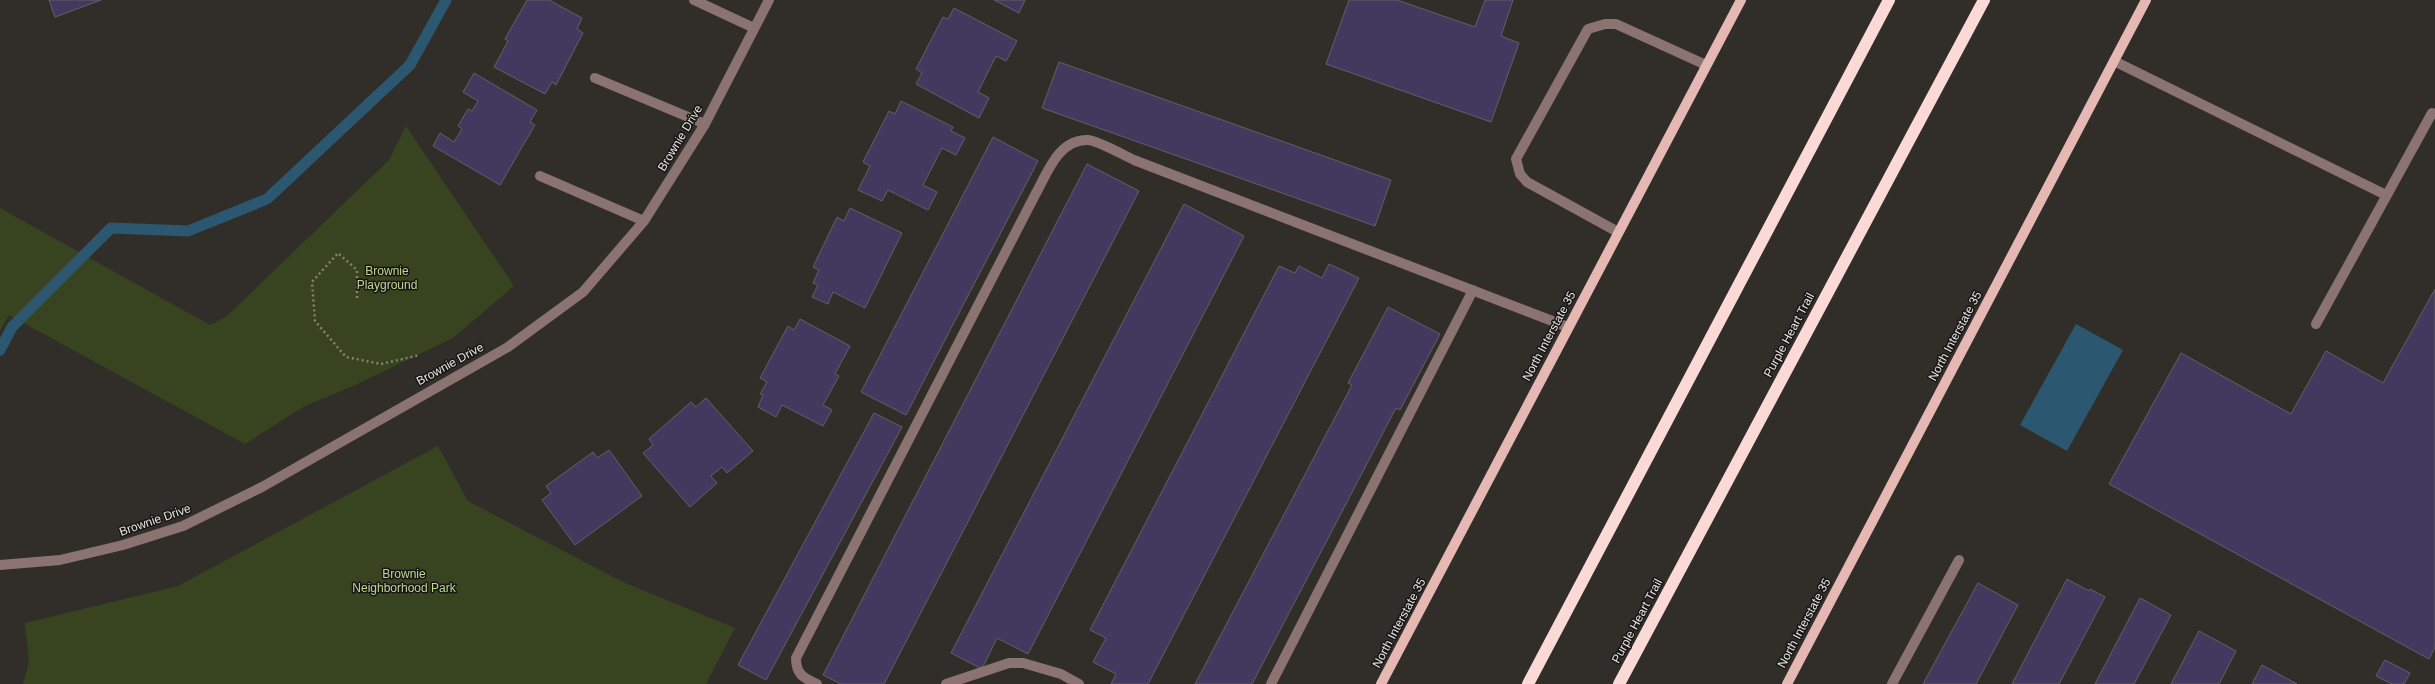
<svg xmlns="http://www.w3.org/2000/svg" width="2435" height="684" viewBox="0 0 2435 684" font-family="Helvetica,sans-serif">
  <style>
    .green { fill: #38431f }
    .water { fill: #2b5770 }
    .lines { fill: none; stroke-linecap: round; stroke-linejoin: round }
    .stream { stroke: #2b5770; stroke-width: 11 }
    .building { fill: #43385d; stroke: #626066 }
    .path { stroke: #84817e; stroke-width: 2.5; stroke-dasharray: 2 3; stroke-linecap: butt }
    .minor { stroke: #8a7371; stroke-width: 10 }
    .major { stroke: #e6b8b4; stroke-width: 10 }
    .highway { stroke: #fbd9d6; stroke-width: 12 }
    .labels { text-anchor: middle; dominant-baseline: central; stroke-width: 3; stroke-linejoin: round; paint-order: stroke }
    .street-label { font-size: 12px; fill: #e8e5e3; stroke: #181615 }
    .park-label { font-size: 12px; fill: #bfd793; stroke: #181615 }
  </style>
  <rect width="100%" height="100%" fill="#312e2a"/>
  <path class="green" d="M406 126 514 286 453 338 353 386 303 407 245 444 9 315 0 331V208L210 325 227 316 389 160Z
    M438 446 468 501 623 582 735 628 706 684H23L29 662 25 623 178 586Z"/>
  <path class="water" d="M2076 324 2123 350 2067 451 2020 425Z"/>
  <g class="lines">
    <path class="stream" d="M0 350 12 327 111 228 188 231 267 199 410 65 446 0"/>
  </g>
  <path class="building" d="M49 0H101L55 17Z
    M527 0H549L582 18 577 29 583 33 556 85 552 82 545 94 494 67 508 41 505 39Z
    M994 0H1025L1019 13Z
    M1349 0H1397L1475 27 1485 0H1513L1501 36 1519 43 1491 122 1326 64Z
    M954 8 1017 41 1006 61 996 56 978 92 989 98 979 118 916 84 922 73 916 69 943 17 948 19Z
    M1059 62 1391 180 1375 226 1042 108Z
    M474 73 537 110 530 122 535 125 500 185 433 146 440 133 454 142 462 129 458 126 468 109 472 111 478 101 463 92Z
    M901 101 953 127 951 131 965 138 956 155 942 148 923 185 937 192 928 210 888 190 882 201 858 190 870 166 863 162 889 111 895 114Z
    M993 137 1038 161 906 415 861 392Z
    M1087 164 1139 191 884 684H841L823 675Z
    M1184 204 1244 236 1028 654 997 638 982 669 951 653Z
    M850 208 902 233 865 308 833 292 828 304 812 297 818 285 813 283 819 270 813 267 837 217 844 221Z
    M1329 264 1359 278 1148 684H1111L1116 674 1093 662 1106 638 1090 630 1279 266 1295 273 1299 266 1322 278Z
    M2435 289V647L2429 659 2109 484 2181 353 2291 414 2326 351 2383 383Z
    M1388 307 1440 334 1400 410 1396 408 1252 684H1195L1352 385 1348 383Z
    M800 319 850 346 835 374 839 376 823 405 832 410 823 426 782 405 776 417 758 407 763 395 760 394 767 382 760 378 788 326 794 330Z
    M706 398 753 451 727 473 722 467 711 476 717 483 690 507 643 453 653 445 649 439 691 402 696 407Z
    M874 413 902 427 766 680 738 665Z
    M609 450 642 496 575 545 542 500 551 493 546 486 593 452 597 458Z
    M2067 579 2089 591 2090 589 2105 597 2059 684H2012Z
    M1978 583 2018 605 1976 684H1923Z
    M2140 598 2171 615 2134 684H2095Z
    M2199 631 2236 651 2219 684H2171Z
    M2385 660 2410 673 2404 684H2392L2376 676Z
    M2262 665 2297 684H2252Z"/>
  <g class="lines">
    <path class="path" d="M357 298V270L338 253 312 282 315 321 346 357 381 364 420 355"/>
    <path class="minor" d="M694 0 754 28
      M2114 61 2386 195
      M595 78 705 124
      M540 176 644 221
      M1618 232 1527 182 1520 174 1516 159 1588 29 1605 24H1616L1706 65
      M2316 324 2432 113 2435 114
      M0 565 60 560 123 545 183 526 262 487 508 347 583 292 644 221 705 124 769 0
      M817 684C803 678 796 674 796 658L1035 195C1047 174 1058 139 1088 140 1099 141 1123 155 1134 160L1568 327
      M946 684 1009 663H1023L1061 674 1079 684
      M1271 684 1473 290
      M1892 684 1959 560"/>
    <path class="major" d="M1381 684 1741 0
      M1787 684 2146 0"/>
    <path class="highway" d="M1528 684 1889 0
      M1619 684 1984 0"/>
  </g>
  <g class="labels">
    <g class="street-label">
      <text transform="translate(680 138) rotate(-59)">Brownie Drive</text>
      <text transform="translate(1789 335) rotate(-62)">Purple Heart Trail</text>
      <text transform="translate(1549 336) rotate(-62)">North Interstate 35</text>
      <text transform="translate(1955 336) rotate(-62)">North Interstate 35</text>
      <text transform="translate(450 364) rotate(-29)">Brownie Drive</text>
      <text transform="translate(155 520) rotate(-19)">Brownie Drive</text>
      <text transform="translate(1637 621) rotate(-62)">Purple Heart Trail</text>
      <text transform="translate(1399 623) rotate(-62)">North Interstate 35</text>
      <text transform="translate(1804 623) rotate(-62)">North Interstate 35</text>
    </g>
    <g class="park-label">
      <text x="387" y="271">Brownie<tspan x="387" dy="14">Playground</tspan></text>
      <text x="404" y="574">Brownie<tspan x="404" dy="14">Neighborhood Park</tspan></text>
    </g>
  </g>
</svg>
